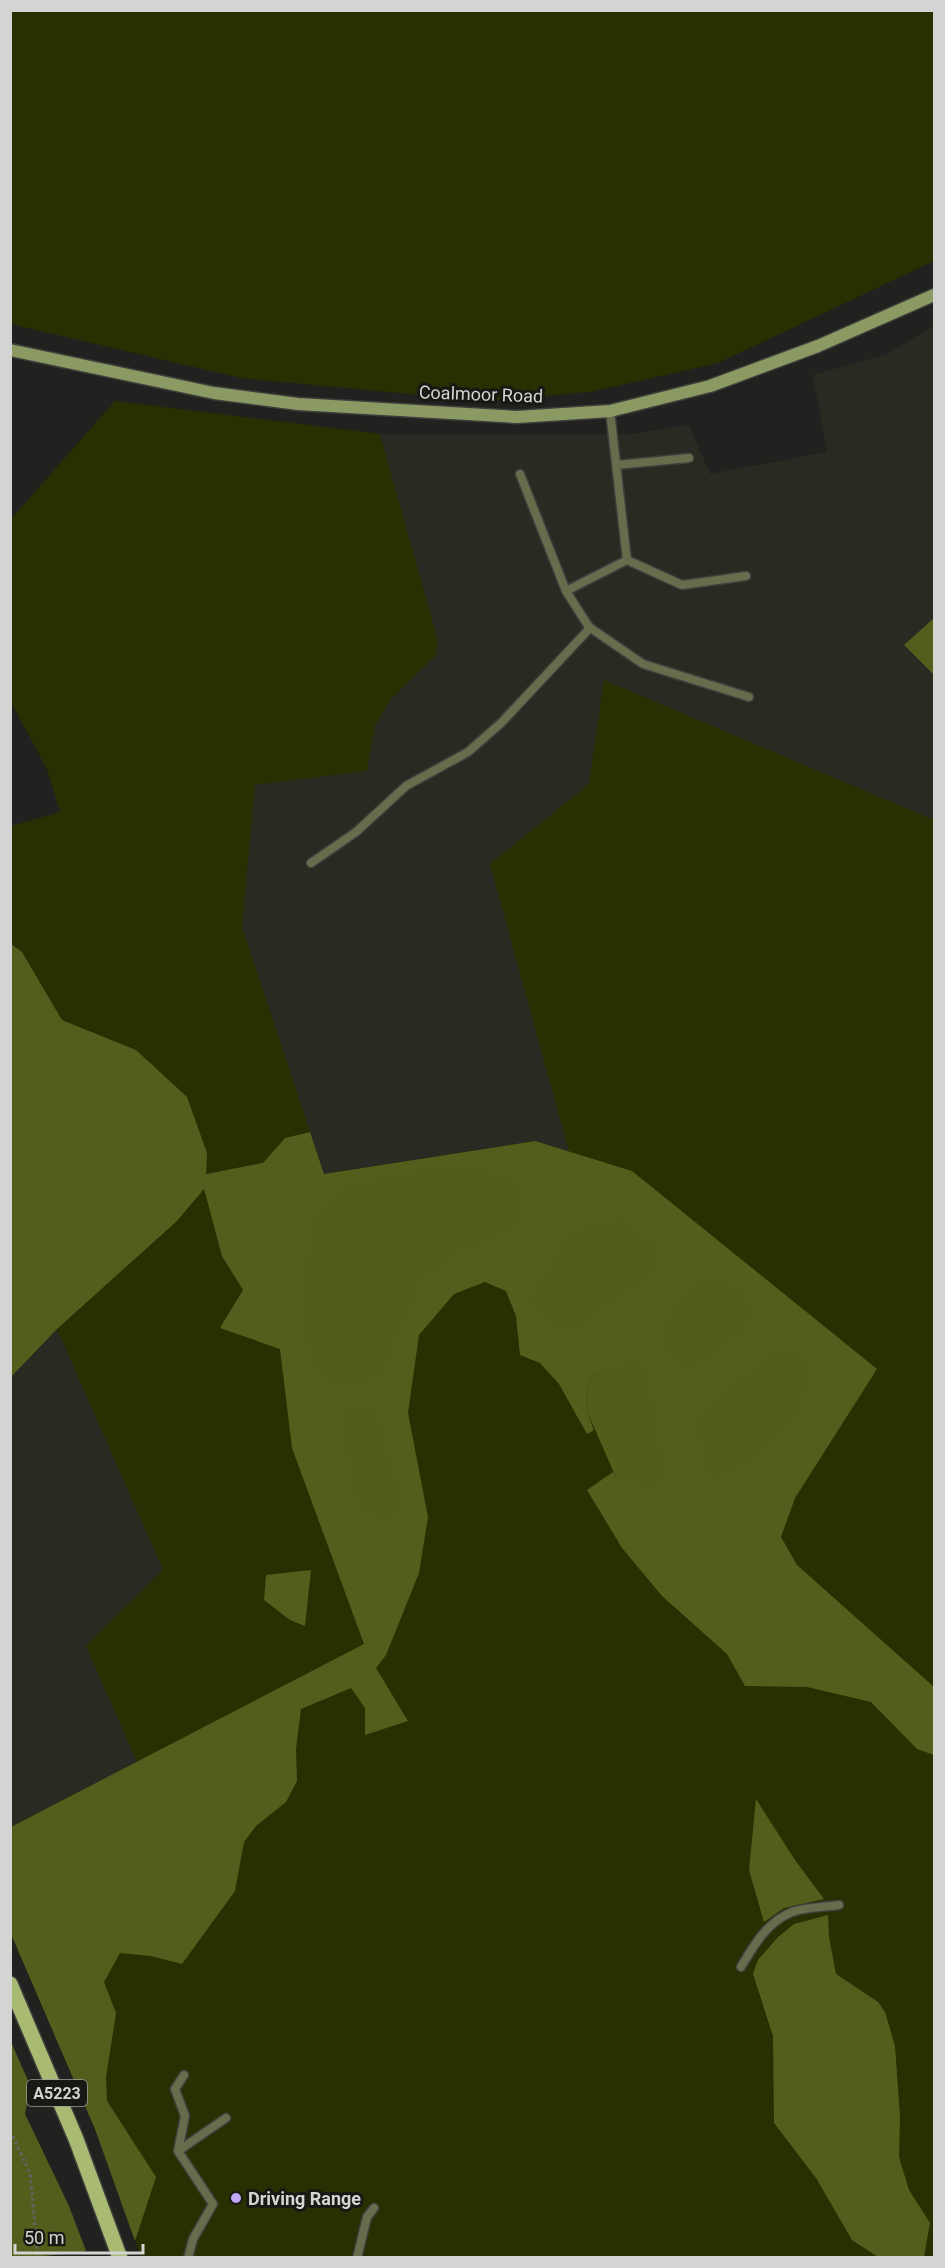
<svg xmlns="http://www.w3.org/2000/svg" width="945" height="2268" viewBox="0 0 945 2268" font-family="Roboto,sans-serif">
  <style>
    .built { fill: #292b22 }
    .green { fill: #273000 }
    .forest { fill: #525f1c }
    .water { fill: #505e1a }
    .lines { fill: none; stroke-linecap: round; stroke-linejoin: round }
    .lane-casing { stroke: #3e3f3c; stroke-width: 11 }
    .secondary-casing { stroke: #3e3f3c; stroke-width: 15 }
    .primary-casing { stroke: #3e3f3c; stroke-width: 18 }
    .path { stroke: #636461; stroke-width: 3; stroke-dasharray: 3 3; stroke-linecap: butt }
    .lane { stroke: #656d4c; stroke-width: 8 }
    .secondary { stroke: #8b9962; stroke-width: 12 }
    .primary { stroke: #a9ba72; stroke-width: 15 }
    .poi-dot { fill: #c2a8f3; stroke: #181915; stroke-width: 2 }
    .labels { text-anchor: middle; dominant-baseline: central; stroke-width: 6; stroke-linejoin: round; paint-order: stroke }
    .shield { fill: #181915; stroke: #9c9d99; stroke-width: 1.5 }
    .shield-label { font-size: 16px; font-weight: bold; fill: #d4d5d2 }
    .street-label { font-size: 18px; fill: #d4d5d2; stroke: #181915 }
    .poi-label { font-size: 18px; font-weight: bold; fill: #d4d5d2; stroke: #181915; text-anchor: start }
  </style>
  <rect width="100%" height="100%" fill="#21221f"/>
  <path class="built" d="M934 325V618L904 645 934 675V820L604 680 589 784 490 864 570 1152 535 1141 324 1174 242 927 255 785 367 771 375 726 390 700 436 655 438 641 380 434H633L689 425 710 474 827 452 813 375 888 354Z
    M57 1329 163 1570 86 1646 138 1762 11 1827V1377Z"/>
  <path class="green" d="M11 10 934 11V261L718 363 590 392 484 401 241 378 11 324Z
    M115 401 380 434 438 641 436 655 390 700 375 726 367 771 255 785 242 927 310 1132 285 1138 264 1163 205 1174 136 1050 62 1020 22 952 11 944V826L60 812 47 769 11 702V519Z
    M604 680 934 820V2257H141L95 2129 11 1934 10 1827 137 1762 86 1646 163 1570 57 1329 177 1221 204 1188 222 1256 280 1349 261 1184 535 1141 569 1152 490 864 589 784Z"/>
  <path class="forest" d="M934 618V675L904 645Z
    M11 944 22 952 62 1020 136 1050 187 1097 207 1153 206 1174 263 1163 285 1138 310 1132 324 1174 535 1141 632 1171 877 1369 795 1498 781 1537 797 1565 934 1687V1755L917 1749 871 1702 807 1687 745 1686 727 1654 662 1596 622 1548 587 1490 613 1472 617 1480 614 1367 595 1376 586 1387 587 1411 594 1430 587 1434 559 1384 540 1363 520 1355 516 1316 506 1291 485 1282 454 1294 419 1335 408 1413 428 1517 419 1573 386 1655 376 1668 408 1721 365 1735V1708L351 1688 301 1709 296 1749 297 1781 286 1802 256 1826 244 1842 235 1891 182 1964 151 1956 120 1953 104 1982 116 2013 106 2077 107 2101 156 2177 135 2241 95 2129 11 1934V1827L364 1644 292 1448 280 1349 220 1328 243 1290 222 1256 204 1189 177 1221 57 1329 11 1377Z
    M311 1570 305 1626 290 1620 264 1600 266 1575Z
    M756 1799 795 1860 824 1899 784 1908 764 1922 749 1870Z
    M828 1915 829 1937 836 1974 878 2002 885 2012 895 2046 900 2117 899 2157 909 2190 930 2223 924 2257H878L852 2240 816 2178 774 2123 773 2036 753 1974 758 1960 778 1937 794 1924Z
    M11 2042 30 2085 25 2114 69 2206 86 2251 36 2257H11Z"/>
  <path class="water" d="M428 1169C454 1169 516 1163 523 1198 524 1205 522 1214 522 1221L495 1238 453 1254 422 1281 381 1373 357 1386 333 1384 311 1362 304 1324 306 1261 317 1210 347 1184Z
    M619 1218 637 1229 661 1251 651 1277 612 1301 591 1320 574 1330H553L537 1312 528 1297 552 1269 558 1243 581 1226Z
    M703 1275 736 1285 753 1307 749 1325 714 1355 682 1371C677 1363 668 1355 665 1347 653 1321 686 1292 703 1275Z
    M782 1347 800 1357 810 1367 799 1415 736 1472 709 1480 700 1448 696 1423 712 1401Z
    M634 1357 643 1362C652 1395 667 1452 661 1485L653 1488 617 1480 587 1411 586 1387 595 1376Z
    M359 1403 375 1406 401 1498V1515L388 1517 379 1523 373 1516 358 1515 351 1470 340 1423 342 1405Z"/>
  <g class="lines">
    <defs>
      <path id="lane" d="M616 465 689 458
        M520 474 566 591 627 560 610 411
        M627 560 682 585 746 576
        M566 591 589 627 643 664 749 697
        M311 863 356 832 406 786 468 752 501 723 590 628
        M741 1967C754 1945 767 1922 792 1912 805 1907 824 1907 839 1905
        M184 2075 175 2089 185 2116 178 2151 213 2204 193 2239 188 2258
        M178 2151 226 2118
        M357 2258 367 2217 374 2208"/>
      <path id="secondary" d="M10 350 214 393 298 404 517 417 610 411 710 386 818 346 934 295"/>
      <path id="primary" d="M10 1984 76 2139 120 2258"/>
    </defs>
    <use href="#lane" class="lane-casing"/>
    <use href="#secondary" class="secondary-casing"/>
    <use href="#primary" class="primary-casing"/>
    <path class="path" d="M10 2131 30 2173 38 2258"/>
    <use href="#lane" class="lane"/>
    <use href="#secondary" class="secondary"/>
    <use href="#primary" class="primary"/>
  </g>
  <circle class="poi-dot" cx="236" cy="2198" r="6"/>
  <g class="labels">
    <rect class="shield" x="27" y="2080" width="60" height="26" rx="4.5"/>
    <g class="shield-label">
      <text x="57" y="2093">A5223</text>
    </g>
    <g class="street-label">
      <text transform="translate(481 394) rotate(2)">Coalmoor Road</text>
    </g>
    <g class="poi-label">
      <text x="248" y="2198">Driving Range</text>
    </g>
  </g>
  <rect width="945" height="2268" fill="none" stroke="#d4d5d2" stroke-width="24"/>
  <path d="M15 2244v9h128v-9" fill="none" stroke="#d4d5d2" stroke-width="3"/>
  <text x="24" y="2244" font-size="18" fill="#d4d5d2" stroke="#181915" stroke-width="4.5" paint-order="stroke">50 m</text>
</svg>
